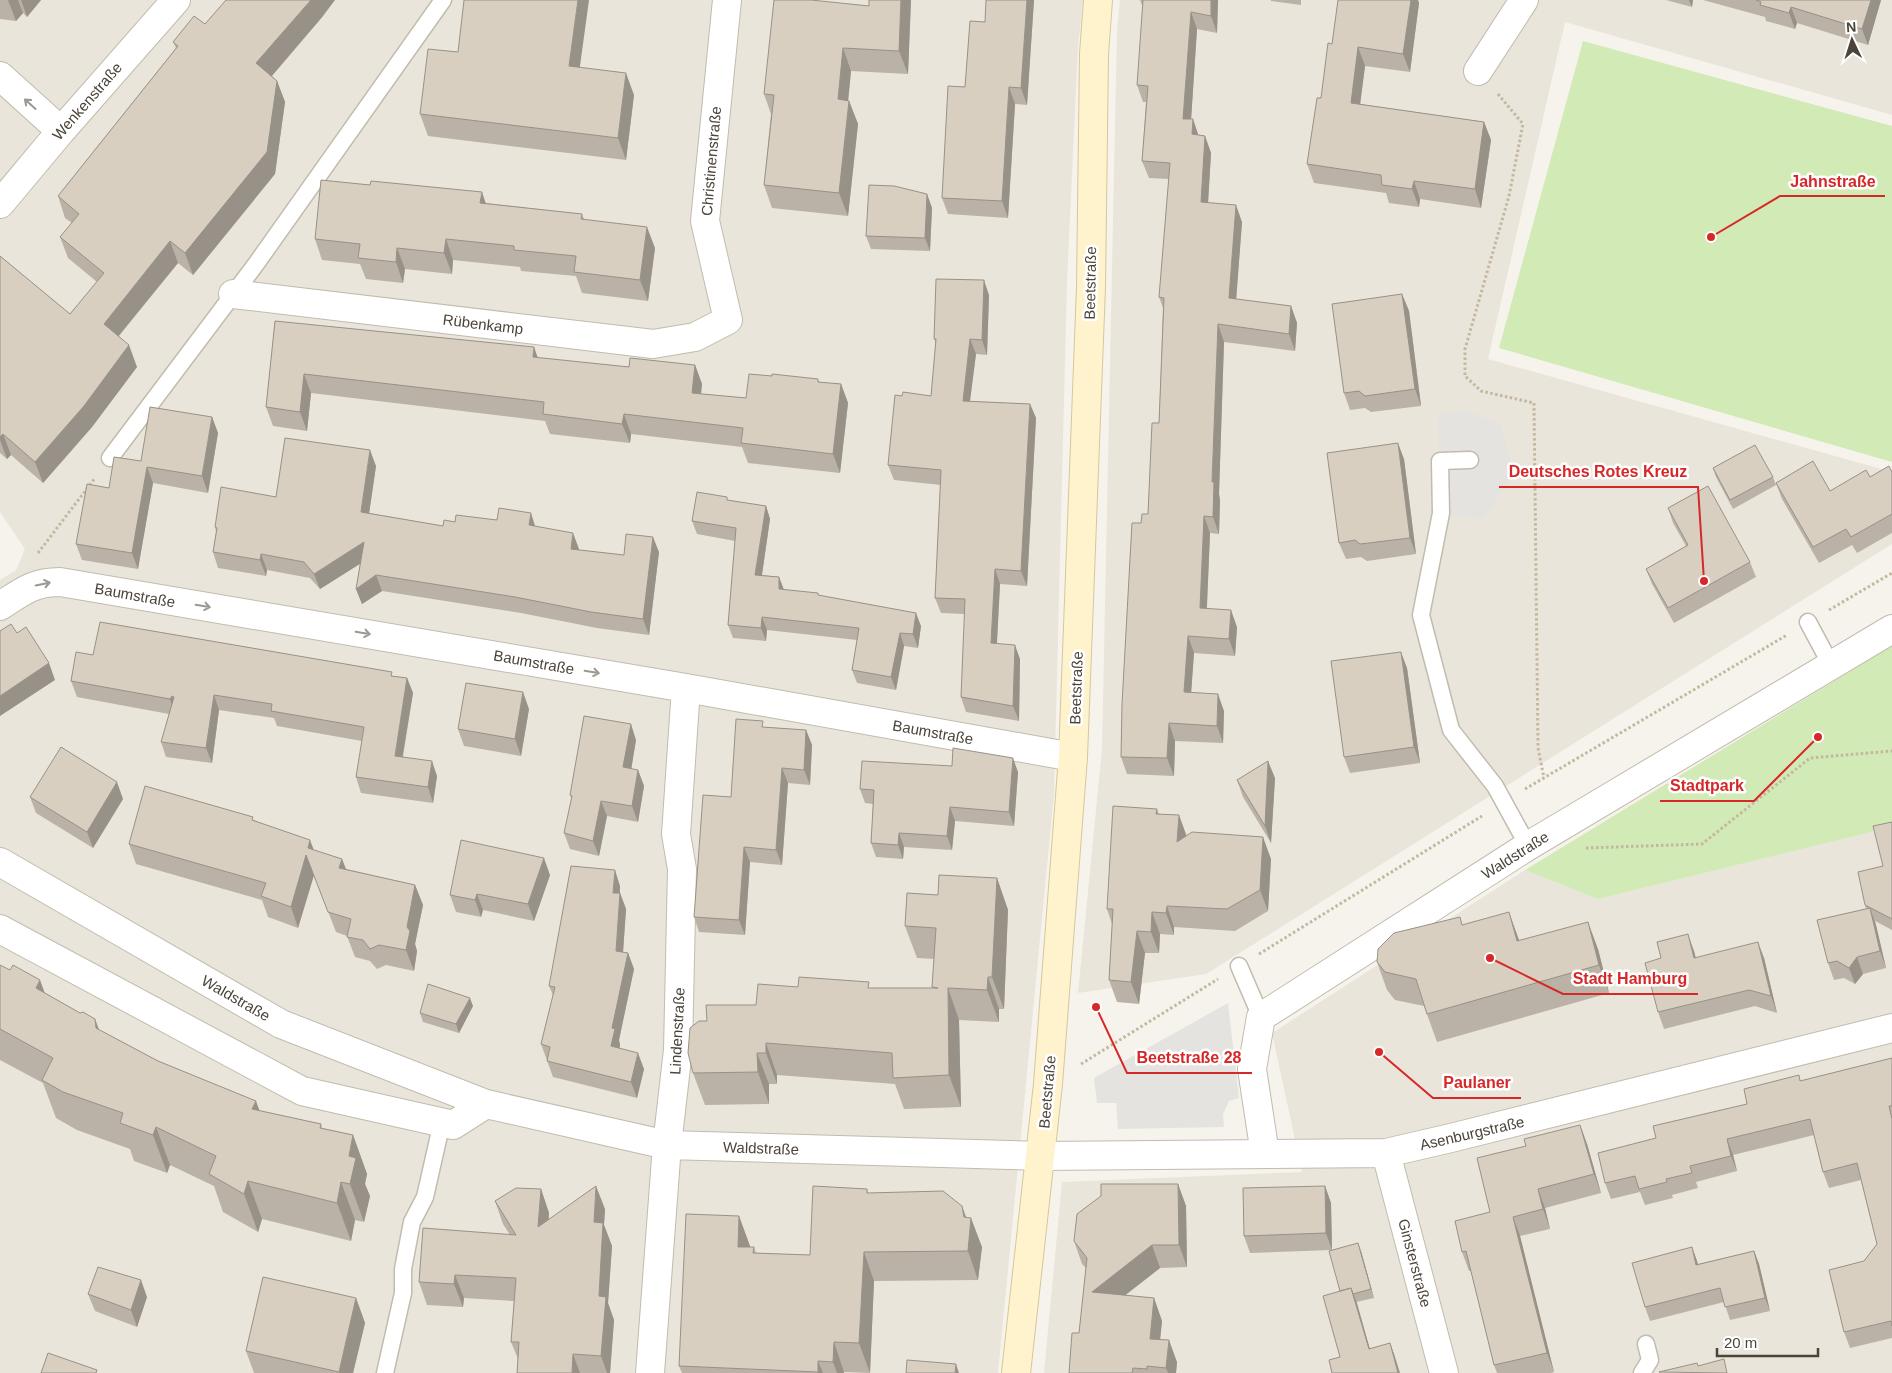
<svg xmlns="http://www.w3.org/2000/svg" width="1892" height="1373" viewBox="0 0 1892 1373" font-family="Helvetica,sans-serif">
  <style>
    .residential { fill: #eae5da }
    .green { fill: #d2eab5 }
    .parking { fill: #e5e3e0 }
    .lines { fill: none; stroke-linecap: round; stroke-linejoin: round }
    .lane-casing { stroke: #c2bbae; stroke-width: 19 }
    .street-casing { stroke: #c2bbae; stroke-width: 30 }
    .secondary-casing { stroke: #d6c79b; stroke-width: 30 }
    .path { stroke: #c4b79f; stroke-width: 3; stroke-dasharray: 2.5 2.5; stroke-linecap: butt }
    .lane { stroke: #fff; stroke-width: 16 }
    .street { stroke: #fff; stroke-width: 28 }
    .secondary { stroke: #fff3cd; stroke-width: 28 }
    .wall { fill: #bab2a6 }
    .shaded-wall { fill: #979187 }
    .building { fill: #d8cfc1; stroke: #979187 }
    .oneway { stroke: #9c9892 }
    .labels { text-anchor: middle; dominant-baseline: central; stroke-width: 5; stroke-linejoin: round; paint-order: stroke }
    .street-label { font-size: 15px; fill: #4b4439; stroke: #fff }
    .leader { fill: none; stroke: #d62828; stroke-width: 2 }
    .callout-dot { fill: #d62828; stroke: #fff; stroke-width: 2 }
    .callout-label { font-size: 16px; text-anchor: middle; font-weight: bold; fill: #d62828; stroke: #fff; stroke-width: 5; stroke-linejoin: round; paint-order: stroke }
  </style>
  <rect width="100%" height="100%" fill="#f6f3ec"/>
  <path class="residential" d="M0 0H1083L1078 47 1067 281 1054 794 998 1373H0V580L16 570 25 549 0 512Z
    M1120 0H1892V115L1565 22 1488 359 1892 472V544L1206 974 1078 993 1102 749 1117 30Z
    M1892 827V1373H1044L1062 1182 1302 1172 1272 1033 1525 870 1598 899Z"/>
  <path class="green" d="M1583 41 1892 126V462L1499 348Z
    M1892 646V827L1598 899 1525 870Z"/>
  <path class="parking" d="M1469 411 1501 425 1514 471 1483 520 1441 513 1438 413Z
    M1228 1003 1239 1098 1229 1101 1223 1114 1224 1127 1118 1129 1116 1103H1097L1094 1078Z"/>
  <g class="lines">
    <defs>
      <path id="lane" d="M110 458 256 264 443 0
        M1470 460 1440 461 1441 513 1421 615 1451 730 1495 786 1528 846
        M1808 622 1831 665
        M1239 966 1261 1017
        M385 1373 403 1293V1269L412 1222 425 1197 442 1122
        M1642 1373 1650 1360 1646 1344"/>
      <path id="street" d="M1478 71 1524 0
        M0 76 61 131
        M0 204 61 131 176 0
        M233 294 653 344 695 337 728 320 705 221 727 0
        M0 606C22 592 33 582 60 582L686 688 1073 757
        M0 862 281 1024 486 1104 667 1145 1041 1156 1386 1153 1451 1138 1892 1028
        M0 929 302 1091 453 1125 486 1104
        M1386 1153 1444 1373
        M1265 1154 1252 1069 1261 1017 1528 846 1892 629
        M650 1373 667 1145 678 1050 682 869 676 834 686 688"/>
      <path id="secondary" d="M1016 1373 1048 1084 1073 757 1091 287 1094 54 1098 0"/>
    </defs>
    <use href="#lane" class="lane-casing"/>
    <use href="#street" class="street-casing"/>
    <use href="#secondary" class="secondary-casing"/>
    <path class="path" d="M1498 94 1523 124 1509 196 1465 349V376L1481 391 1534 403 1538 748 1544 778
      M38 553 95 478
      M1829 610 1892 573
      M1525 789 1787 635
      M1586 848 1702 844 1810 758 1892 751
      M1259 954 1482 816
      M1081 1064 1218 979"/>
    <use href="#lane" class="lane"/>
    <use href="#street" class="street"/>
    <use href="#secondary" class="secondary"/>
  </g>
  <path class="wall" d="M0 0H41L27 17 23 13 16 21 0 19Z
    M869 0H911L908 74 851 71 848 101H849L858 124 848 216 772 208 764 185 771 114 764 94 869 6Z
    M1034 0 1027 105 1015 104 1008 218 948 214 942 198 965 87 985 22Z
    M1140 0H1218L1217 33 1197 29 1191 119H1193L1198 135 1205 136 1211 153 1208 203 1242 222 1236 299 1291 306 1297 323 1295 351 1224 342 1219 494 1220 500 1219 534 1210 533 1207 608 1237 627 1235 656 1194 653 1191 692 1224 711 1223 743 1175 741 1174 776 1127 774 1121 757 1141 523 1148 514 1159 423 1163 308 1159 297 1169 179 1149 178 1142 161 1146 102H1143L1137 85 1143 5H1142Z
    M1271 0H1301V5L1271 1Z
    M1338 0H1418L1419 3 1410 72 1365 66 1360 104 1484 122 1491 140 1481 208 1420 199 1419 207 1389 203 1386 193 1314 183 1307 164 1332 44Z
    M1666 0H1693L1692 7Z
    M1703 0H1881L1868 45 1797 23 1795 29 1766 21 1765 17Z
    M323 16 272 76 277 81 285 102 275 174 193 275 178 263 119 336 137 367 92 427 43 483 11 455 7 459 0 453V256L70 314 97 282 68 258 60 237 72 223 65 218 58 196 176 48 173 42 205 24Z
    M458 52 580 67 634 95 626 160 428 136 420 114Z
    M927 194 932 208 930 251 871 249 866 236Z
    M485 203 582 214 584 219 655 248 648 301 582 293 576 276 521 271 520 267 453 260 452 274 405 269 403 283 366 279 360 264 322 260 315 239Z
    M1402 294 1409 311 1421 406 1371 412 1365 408 1350 410 1344 393Z
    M989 295 987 355 976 354 970 401 1030 404 1036 418 1027 586 1000 584 997 644 1020 659 1019 721 966 712 961 697 965 614 941 613 935 598 941 485 894 480 888 465 902 396H931L936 343 934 339Z
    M275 321 538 358 629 367 695 365 702 384 701 394 746 398 772 376 818 379 819 382 841 384 848 403 840 473 748 463 742 447 631 434 630 443 550 434 545 421 311 393 307 431 273 426 266 407Z
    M212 417 218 433 208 493 153 483 138 569 82 560 76 544 109 488 141 461Z
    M1404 459 1416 554 1367 561 1361 557 1346 559 1339 543Z
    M376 466 369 513 443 526 455 522 536 526 579 549V550L624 555 659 552 649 635 597 628 521 613 382 591 362 604 356 589 360 564 320 589 310 578 267 570 266 576 218 568 213 552 216 532 215 527 276 497Z
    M1713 468 1773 477 1776 485 1733 509 1716 477Z
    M1892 472V533L1857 553 1852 545 1819 563 1782 499 1776 483 1830 491 1870 477Z
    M728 500 766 506 770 519 762 575 779 577 784 590 818 596 921 626 918 648 904 646 896 690 857 683 852 670 857 640 767 630 766 641 733 638 728 625 735 541 697 534 692 521Z
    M1668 508 1750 562 1756 577 1674 623 1652 584 1646 569 1686 546 1673 523Z
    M93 655 393 676 407 678 413 693 403 757 437 776 433 803 361 793 356 777 362 741 277 726 274 718 219 710 212 763 166 757 161 742 169 714 77 697 71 681Z
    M1407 668 1420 763 1350 773 1344 757Z
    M529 709 521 756 464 746 458 729Z
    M765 727 806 730 812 745 810 785 788 783 782 865 750 862 745 935 699 932 694 917 731 797Z
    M636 740 631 769 638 770 644 786 638 822 607 816 599 856 570 849 564 833 572 800 570 795Z
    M1018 772 1014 826 955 821 952 850 904 847 903 859 876 857 871 843 873 804 865 803 860 789Z
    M1275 778 1271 843 1243 797 1237 780Z
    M30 797 123 799 93 848 36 813Z
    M1157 809 1159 814 1186 836 1271 859 1268 911 1235 931 1174 927V935L1160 934 1159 953H1145L1139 1004 1117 1002 1109 980 1112 924 1107 909Z
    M254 820 314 850 342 859 346 869 415 885 423 905 415 944 417 951 414 971 386 965 377 969 370 961 355 957 347 936 336 932 314 875 298 928 268 917 262 900 136 864 129 844Z
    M1892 822V930L1875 921 1886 968 1863 974 1855 984 1844 978 1834 980 1828 963 1866 909 1865 905 1883 866Z
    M550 875 534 921 483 910 481 917 456 912 450 895Z
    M997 878 1008 910 1004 1009H999V1022L959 1020 961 1107 904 1109 895 1084 777 1075V1084H769V1104L705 1105 693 1073 707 1021 756 1005 798 987 871 988H933L934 959 917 958 905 926 938 895Z
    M620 886V893L626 909 623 952 628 953 634 969 619 1040 620 1045V1049L644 1069 637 1098 553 1077 541 1044 553 995 549 986Z
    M1463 925 1519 941 1598 949 1609 993 1437 1042 1424 1006 1395 1000 1387 990 1377 962Z
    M1694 951 1695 957 1764 958 1777 1013 1755 1006 1664 1029 1658 1012Z
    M0 965 45 993 80 1013 95 1019 99 1030 158 1061 260 1111 321 1124 322 1128 353 1135 367 1174 365 1184 370 1196 364 1222 355 1220 351 1241 262 1219 258 1232 223 1212 214 1186 170 1165 167 1173 134 1161 130 1149 77 1130 56 1118 43 1083 0 1060Z
    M473 1006 459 1033 423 1022 420 1013Z
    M1892 1058V1338L1850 1348 1844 1332 1864 1261 1877 1244 1861 1180 1829 1188 1823 1172 1814 1135 1733 1155 1737 1171 1696 1182 1698 1188 1672 1195 1673 1198 1645 1205 1640 1192 1611 1199 1605 1183 1656 1138 1747 1104 1801 1081Z
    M1580 1125 1587 1144 1601 1193 1545 1208 1550 1229 1520 1236 1554 1372 1551 1373H1497L1494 1365 1471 1271H1469L1462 1252 1490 1212 1526 1146Z
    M1178 1184 1186 1206 1187 1267 1160 1268 1125 1295 1154 1298 1162 1321 1160 1339 1177 1362 1176 1373H1069L1079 1333 1086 1268 1082 1264 1074 1241Z
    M1325 1186 1331 1203 1332 1250 1361 1251 1374 1298 1356 1302 1370 1349 1390 1343 1395 1357H1340V1291L1331 1250 1250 1253 1244 1236Z
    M541 1189 549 1213V1219L605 1209 604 1225 612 1246 608 1303 614 1320 610 1373H517L518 1359 511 1342 514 1301 464 1298 463 1307 427 1305 419 1282 510 1235 503 1224 495 1201Z
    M867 1189 868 1193 962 1206 966 1217 982 1247 978 1280 874 1281 870 1373 844 1372V1373H682L679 1366 739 1216 750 1247H754L756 1253 810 1255Z
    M1692 1247 1698 1264 1754 1251 1759 1264 1770 1311 1730 1320 1724 1302 1650 1321 1645 1307Z
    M88 1294 147 1297 137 1327 95 1311Z
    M356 1298 365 1323 353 1373H254L246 1351Z"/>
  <path class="shaded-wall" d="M8 0H18L23 13 16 21Z
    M21 0H41L27 17Z
    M311 0H335L323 16 264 85 256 63Z
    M578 0H589L577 88 569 66Z
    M901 0H911L908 74 899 51Z
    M1027 0H1034L1027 105 1021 88Z
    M1211 0H1218L1217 33 1211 16Z
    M1411 0H1418L1419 3 1410 72 1403 54Z
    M1689 0H1693L1692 7Z
    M1871 0H1881L1868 45 1862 29Z
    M1791 7 1797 23 1795 29 1789 13Z
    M1191 12 1197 29 1190 136 1183 119Z
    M1358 47 1365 66 1358 121 1351 103Z
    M843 48 851 71 846 122 838 99Z
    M626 73 634 95 626 160 618 138Z
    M277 81 285 102 275 174 193 275 185 253Z
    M1009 87 1015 104 1008 218 1002 201Z
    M849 101 858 124 848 216 839 193Z
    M1193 119 1199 137 1192 134Z
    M1484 122 1491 140 1481 208 1475 189Z
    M1205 136 1211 153 1207 220 1201 202Z
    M1414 181 1420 199 1419 207 1412 189Z
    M482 192 489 213 480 203Z
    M927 194 932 208 930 251 925 238Z
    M1236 205 1242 222 1235 315 1229 298Z
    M647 227 655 248 648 301 640 280Z
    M446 239 453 260 452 274 444 253Z
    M170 241 178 263 111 345 104 324Z
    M397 248 405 269 403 283 396 262Z
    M984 280 989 295 987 355 982 340Z
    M1402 294 1409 311 1421 406 1415 389Z
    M1291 306 1297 323 1295 351 1289 334Z
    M1218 324 1224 342 1219 494 1220 500 1219 534 1213 517 1212 482Z
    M970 339 976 354 968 416 963 401Z
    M129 345 137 367 92 427 43 483 35 462Z
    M534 347 541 367 533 357Z
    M695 365 702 384 699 412 692 393Z
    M304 374 311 393 307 431 300 412Z
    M841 384 848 403 840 473 833 454Z
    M1030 404 1036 418 1027 586 1021 571Z
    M624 414 631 434 630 443 622 424Z
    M212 417 218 433 208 493 202 476Z
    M3 434 11 455 7 459 0 440V437Z
    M1398 443 1404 459 1416 554 1410 538Z
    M370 450 376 466 367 528 361 512Z
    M147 467 153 483 138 569 132 553Z
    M766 506 770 519 760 588 755 575Z
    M531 513 536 529 529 525Z
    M1204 516 1210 533 1206 625 1200 608Z
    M573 533 579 549 576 564 571 549Z
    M653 537 659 552 649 635 643 619Z
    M364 542 369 558 320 589 314 574Z
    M261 554 267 570 266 576 260 560Z
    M995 569 1000 584 996 658 991 643Z
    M376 575 382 591 362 604 356 589Z
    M779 577 784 590 779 589Z
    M1231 610 1237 627 1235 656 1229 639Z
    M916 613 921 626 918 648 913 634Z
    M762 617 767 630 766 641 761 628Z
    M900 633 904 646 896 690 891 677Z
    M1188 636 1194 653 1190 709 1184 692Z
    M1015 645 1020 659 1019 721 1013 706Z
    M1401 652 1407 668 1420 763 1414 747Z
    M49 663 55 680 0 716V696Z
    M407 678 413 693 400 771 395 756Z
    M523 692 529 709 521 756 515 739Z
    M1218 694 1224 711 1223 743 1217 726Z
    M214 695 219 710 212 763 206 748Z
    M172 696 177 711 175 715 170 699Z
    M1169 723 1175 741 1174 776 1167 758Z
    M631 724 636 740 629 783 623 767Z
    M806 730 812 745 810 785 804 770Z
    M1013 758 1018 772 1014 826 1009 812Z
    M432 761 437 776 433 803 428 787Z
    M1268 761 1275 778 1271 843 1265 826Z
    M782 768 788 783 782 865 776 850Z
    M638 770 644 786 638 822 632 806Z
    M117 782 123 799 93 848 87 832Z
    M601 801 607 816 599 856 593 841Z
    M950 807 955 821 952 850 947 836Z
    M1179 815 1187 837 1177 842Z
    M899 833 904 847 903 859 898 845Z
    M1263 837 1271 859 1268 911 1260 890Z
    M310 840 318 861 308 848Z
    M744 847 750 862 745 935 739 920Z
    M306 855 314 875 298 928 291 907Z
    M544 858 550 875 534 921 528 904Z
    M342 859 350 880 339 868Z
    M615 870 620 886 619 909 613 893Z
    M997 878 1008 910 1004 1009 992 977Z
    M415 885 423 905 415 944 417 951 414 971 406 950 407 927Z
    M620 893 626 909 622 967 616 951Z
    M477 894 483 910 481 917 475 900Z
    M1167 906 1174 927V935L1166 913Z
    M1870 908 1876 925 1886 968 1880 951Z
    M1152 912 1160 934 1159 953 1151 932Z
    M1509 912 1519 940 1527 969 1517 941Z
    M1588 922 1598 949 1609 993 1599 965Z
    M1137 931 1145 953 1139 1004 1131 982Z
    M1688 934 1694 951 1700 974 1694 958Z
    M1758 942 1764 958 1777 1013 1771 996Z
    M628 953 634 969 619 1040 620 1045 616 1062 611 1046 612 1028Z
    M1857 957 1863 974 1855 984 1849 968Z
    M988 977 999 1009V1022L987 990Z
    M40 980 54 1018 36 988Z
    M948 988 959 1020 961 1107 949 1075Z
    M470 998 473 1006 459 1033 456 1024Z
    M95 1019 109 1057 96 1028Z
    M766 1043 777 1075V1084L766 1053Z
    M638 1053 644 1069 637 1098 631 1082Z
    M757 1053 769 1084V1104L758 1072Z
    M256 1101 270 1139 252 1109Z
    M1580 1125 1587 1144 1601 1193 1594 1174Z
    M156 1127 170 1165 167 1173 153 1135Z
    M353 1135 367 1174 365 1184 370 1196 364 1222 350 1184 349 1156Z
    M1727 1139 1733 1155 1737 1171 1731 1156Z
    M248 1181 262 1219 258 1232 244 1194Z
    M341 1182 355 1220 351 1241 337 1203Z
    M1178 1184 1186 1206 1187 1267 1179 1245Z
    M596 1186 605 1209 604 1225 612 1246 608 1303 614 1320 610 1373H607L601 1356 599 1296 594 1222Z
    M1325 1186 1331 1203 1332 1250 1326 1233Z
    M541 1189 549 1213 546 1250 538 1227Z
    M1538 1189 1545 1208 1550 1229 1543 1209Z
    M962 1206 970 1229 971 1218 982 1247 978 1280 968 1251 964 1217Z
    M739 1216 750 1246 749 1276 738 1247Z
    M1513 1217 1520 1236 1554 1372 1547 1353Z
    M1358 1243 1361 1251 1374 1298 1371 1289Z
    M1152 1245 1160 1268 1100 1315 1092 1292Z
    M1692 1247 1697 1261 1701 1278 1696 1265Z
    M1754 1251 1759 1264 1770 1311 1765 1298Z
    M864 1252 874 1281 870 1373 859 1343Z
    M455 1275 464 1298 463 1307 454 1284Z
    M141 1280 147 1297 137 1327 131 1310Z
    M1351 1288 1357 1303 1374 1364 1369 1349Z
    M356 1298 365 1323 353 1373H339Z
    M1154 1298 1162 1321 1158 1361 1150 1339Z
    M1169 1340 1177 1362 1176 1373H1168L1166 1368Z
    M834 1342 844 1372V1373H837L833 1362Z
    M1390 1343 1395 1357 1400 1373H1398Z
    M573 1354 580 1373H572Z
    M818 1361 823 1373H818Z
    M956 1364 959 1373H955Z"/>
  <path class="building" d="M226 0H311L256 63 277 81 267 152 185 253 170 241 104 324 129 345 84 406 35 462 3 434 0 437V256L70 314 104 273 60 237 79 214 58 196 178 46 173 42 194 16 205 24Z
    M464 0H578L569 66 626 73 618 138 420 114 428 49 458 52Z
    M774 0H811L869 6V0H901L899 51 843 48 838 99 849 101 839 193 764 185 774 95 764 94Z
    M986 0H1027L1021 88 1009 87 1002 201 942 198 948 86 965 87 970 21 985 22Z
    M1143 0H1211V16L1191 12 1183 119H1193L1192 134 1205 136 1201 202 1236 205 1229 298 1291 306 1289 334 1218 324 1212 482H1214L1213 517 1204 516 1200 608 1231 610 1229 639 1188 636 1184 692 1218 694 1217 726 1169 723 1167 758 1121 757 1122 704 1132 523H1141L1142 514H1148L1152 423H1159L1164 298 1159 297 1170 163 1142 161 1148 86 1137 85Z
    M1338 0H1411L1403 54 1358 47 1351 103 1484 122 1475 189 1414 181 1412 189 1382 185 1381 175 1307 164 1317 98H1321L1328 43 1332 44Z
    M1756 0H1871L1862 29 1791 7 1789 13 1760 5 1761 2Z
    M321 180 370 185 371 181 482 192 480 203 582 214 581 219 647 227 640 280 574 272 576 256 514 250V246L446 239 444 253 397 248 396 262 358 258 360 244 315 239Z
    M869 185 894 186 927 194 925 238 866 236Z
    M936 279 984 280 982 340 970 339 963 401 1030 404 1021 571 995 569 991 643 1015 645 1013 706 961 697 965 599 935 598 941 470 888 465 895 395 902 396 903 392 931 396 936 339H934Z
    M1402 294 1415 389 1365 396 1359 391 1344 393 1332 304Z
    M275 321 534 347 533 357 629 367 630 358 695 365 692 393 746 398 749 374 772 376V374L818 379V382L841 384 833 454 741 443 743 428 624 414 622 424 543 414 544 402 304 374 300 412 266 407Z
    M150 407 212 417 202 476 147 467 132 553 76 544 87 484 109 488 114 457 141 461Z
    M285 438 370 450 361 512 443 526 444 520 455 522 456 515 497 520 499 508 531 513 529 525 573 533 571 549 624 555 626 534 653 537 643 619 591 612 515 597 376 575 356 589 364 542 314 574 304 562 261 554 260 560 213 552 217 528 215 527 221 487 276 497Z
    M1398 443 1410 538 1360 544 1355 540 1339 543 1327 453Z
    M1755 445 1773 477 1730 500 1713 468Z
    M1813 461 1830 491 1866 470 1870 477 1889 466 1892 472V514L1851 537 1846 529 1813 547 1776 483Z
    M1708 486 1750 562 1668 608 1646 569 1688 545 1668 508Z
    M697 492 727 497V500L766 506 755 575 779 577V589L818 593V595L916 613 913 634 900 633 891 677 852 670 859 628 762 617 761 628 728 625 736 528 692 521Z
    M100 622 392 672 391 676 407 678 395 756 432 761 428 787 356 777 364 727 271 711 272 704 214 695 206 748 161 742 174 697 172 696 170 699 71 681 76 652 93 655Z
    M11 624 17 633 26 627 49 663 0 696V631Z
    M1401 652 1414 747 1344 757 1331 661Z
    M466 683 523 692 515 739 458 729Z
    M584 716 631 724 623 767 638 770 632 806 601 801 593 841 564 833 572 796 570 795Z
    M736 719 763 721 762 727 806 730 804 770 782 768 776 850 744 847 739 920 694 917 703 795 731 797Z
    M61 747 117 782 87 832 30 797Z
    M953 748 1013 758 1009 812 950 807 947 836 899 833 898 845 871 843 874 790 860 789 862 761 952 766Z
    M1268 761 1265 826 1237 780Z
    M145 786 253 817 252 820 310 840 308 848 342 859 339 868 415 885 407 927 410 931 406 950 379 945 370 949 363 940 347 937 351 919 328 912 306 855 291 907 261 896 266 883 129 844Z
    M1113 806 1157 809 1156 814 1179 815 1177 842 1192 832 1263 837 1260 890 1227 909 1167 906 1166 913 1152 912 1151 932 1137 931 1131 982 1109 980 1113 909H1107Z
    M1892 822V919L1865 905 1858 872 1883 866 1873 826Z
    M461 840 544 858 528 904 477 894 475 900 450 895Z
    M571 866 615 870 613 893H620L616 951 628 953 612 1028 615 1029 611 1046 638 1053 631 1082 547 1061 550 1047 541 1044 555 987 549 986Z
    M939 875 997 878 992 977H988L987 990 948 988 949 1075 893 1078 892 1053 766 1043V1053H757L758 1072 693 1073 688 1053 690 1028 699 1021H707L706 1005H756L758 984 798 987 799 977 869 982 868 988H938L932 987 936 928 905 926 907 893 938 895Z
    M1870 908 1880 951 1857 957 1849 968 1837 961 1828 963 1817 920Z
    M1509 912 1517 941 1588 922 1599 965 1427 1014 1416 979 1385 972 1377 962 1378 949 1394 933 1460 917 1462 925Z
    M1688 934 1694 958 1758 942 1771 996 1749 990 1658 1012 1645 963 1661 958 1657 942Z
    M0 965 10 970 13 965 40 980 36 988 80 1013 83 1012 95 1019 96 1028 158 1061 256 1101 252 1109 321 1124 320 1128 353 1135 349 1156 356 1158 350 1184 341 1182 337 1203 248 1181 244 1194 209 1174 216 1156 156 1127 153 1135 120 1123 123 1113 63 1092 42 1080 53 1058 0 1029Z
    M428 984 470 998 456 1024 420 1013Z
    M1892 1058V1106H1889L1892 1119V1326L1891 1321 1844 1332 1829 1270 1864 1261 1877 1244 1857 1163 1823 1172 1810 1119 1727 1139 1731 1156 1690 1166 1692 1173 1666 1179 1667 1182 1639 1189 1635 1176 1605 1183 1598 1153 1656 1138 1653 1126 1747 1104 1744 1089 1799 1075 1800 1081Z
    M1580 1125 1594 1174 1538 1189 1543 1209 1513 1217 1547 1353 1494 1365 1466 1251 1462 1252 1455 1221 1490 1212 1477 1158 1526 1146 1524 1139Z
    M1101 1184H1178L1179 1245H1152L1092 1292 1154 1298 1150 1339 1169 1340 1166 1368 1147 1366V1369L1133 1368 1132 1373H1069L1072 1333H1079L1087 1258 1074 1241 1077 1214 1101 1196Z
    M596 1186 594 1222 603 1223 599 1296 606 1297 601 1356 573 1354 572 1373H517L519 1342H511L516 1278 455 1275 454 1284 419 1282 423 1228 516 1235 495 1201 516 1188 541 1189 538 1227Z
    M813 1186 867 1189V1193L943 1191 962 1206 964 1217 971 1218 968 1251 864 1252 859 1343 834 1342 833 1362 818 1361V1372L679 1366 686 1214 739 1216 738 1247H754L753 1253 810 1255Z
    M1325 1186 1326 1233 1244 1236 1243 1188Z
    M1358 1243 1371 1289 1353 1294 1351 1288 1340 1291 1329 1251Z
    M1692 1247 1696 1265 1754 1251 1765 1298 1725 1307 1720 1288 1645 1307 1632 1263Z
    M98 1267 141 1280 131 1310 88 1294Z
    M263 1277 356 1298 339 1372 246 1351Z
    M1351 1288 1369 1349 1390 1343 1398 1373H1332L1329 1360 1340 1357 1323 1296Z
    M48 1353 97 1370 96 1373H41Z
    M1724 1359 1727 1373 1659 1372 1697 1363 1698 1366Z
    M907 1360 956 1364 955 1373H906Z"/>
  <defs><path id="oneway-shaft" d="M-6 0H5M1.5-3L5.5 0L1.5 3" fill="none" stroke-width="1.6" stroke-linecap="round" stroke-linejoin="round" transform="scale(1.25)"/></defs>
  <g class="oneway">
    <use href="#oneway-shaft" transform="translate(30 104) rotate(-138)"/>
    <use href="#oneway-shaft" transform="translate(43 584) rotate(-12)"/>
    <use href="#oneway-shaft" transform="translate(203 606) rotate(10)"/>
    <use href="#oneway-shaft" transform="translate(363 633) rotate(10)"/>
    <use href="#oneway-shaft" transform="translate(592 672) rotate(10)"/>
  </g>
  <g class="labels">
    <g class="street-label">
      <text transform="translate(87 101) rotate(-49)">Wenkenstraße</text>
      <text transform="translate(711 161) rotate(-85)">Christinenstraße</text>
      <text transform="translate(1090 283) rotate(-89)">Beetstraße</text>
      <text transform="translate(483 324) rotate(7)">Rübenkamp</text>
      <text transform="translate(135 595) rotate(10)">Baumstraße</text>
      <text transform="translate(534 662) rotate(10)">Baumstraße</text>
      <text transform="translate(1076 688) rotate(-88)">Beetstraße</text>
      <text transform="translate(933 732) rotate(10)">Baumstraße</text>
      <text transform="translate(1515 855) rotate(-32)">Waldstraße</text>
      <text transform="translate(236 998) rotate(30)">Waldstraße</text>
      <text transform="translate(677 1031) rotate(-87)">Lindenstraße</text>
      <text transform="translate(1047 1092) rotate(-85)">Beetstraße</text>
      <text transform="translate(1472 1133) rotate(-13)">Asenburgstraße</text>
      <text transform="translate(761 1148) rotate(2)">Waldstraße</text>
      <text transform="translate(1415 1263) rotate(75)">Ginsterstraße</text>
    </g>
  </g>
  <path class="leader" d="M1711 237L1780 196H1885M1704 581L1698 487H1499M1818 737L1754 801H1660M1490 958L1563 994H1698M1096 1007L1127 1073H1252M1379 1052L1433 1098H1521"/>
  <g class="callout-dot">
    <circle cx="1711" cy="237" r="5"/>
    <circle cx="1704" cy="581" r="5"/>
    <circle cx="1818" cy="737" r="5"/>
    <circle cx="1490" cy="958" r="5"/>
    <circle cx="1096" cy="1007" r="5"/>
    <circle cx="1379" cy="1052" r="5"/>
  </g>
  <g class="callout-label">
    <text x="1833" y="187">Jahnstraße</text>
    <text x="1598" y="477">Deutsches Rotes Kreuz</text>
    <text x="1707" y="791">Stadtpark</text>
    <text x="1630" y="984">Stadt Hamburg</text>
    <text x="1189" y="1063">Beetstraße 28</text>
    <text x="1477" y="1088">Paulaner</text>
  </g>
  <g transform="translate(1852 40) rotate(356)" stroke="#ffffff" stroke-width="4" paint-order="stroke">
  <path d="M0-4L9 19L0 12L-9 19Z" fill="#4b4439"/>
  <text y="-8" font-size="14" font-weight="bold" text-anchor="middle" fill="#4b4439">N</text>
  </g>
  <path d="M1717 1348v8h101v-8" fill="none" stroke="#4b4439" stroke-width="2.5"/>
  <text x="1724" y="1348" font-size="15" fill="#4b4439" stroke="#ffffff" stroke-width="4" paint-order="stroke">20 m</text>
</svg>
